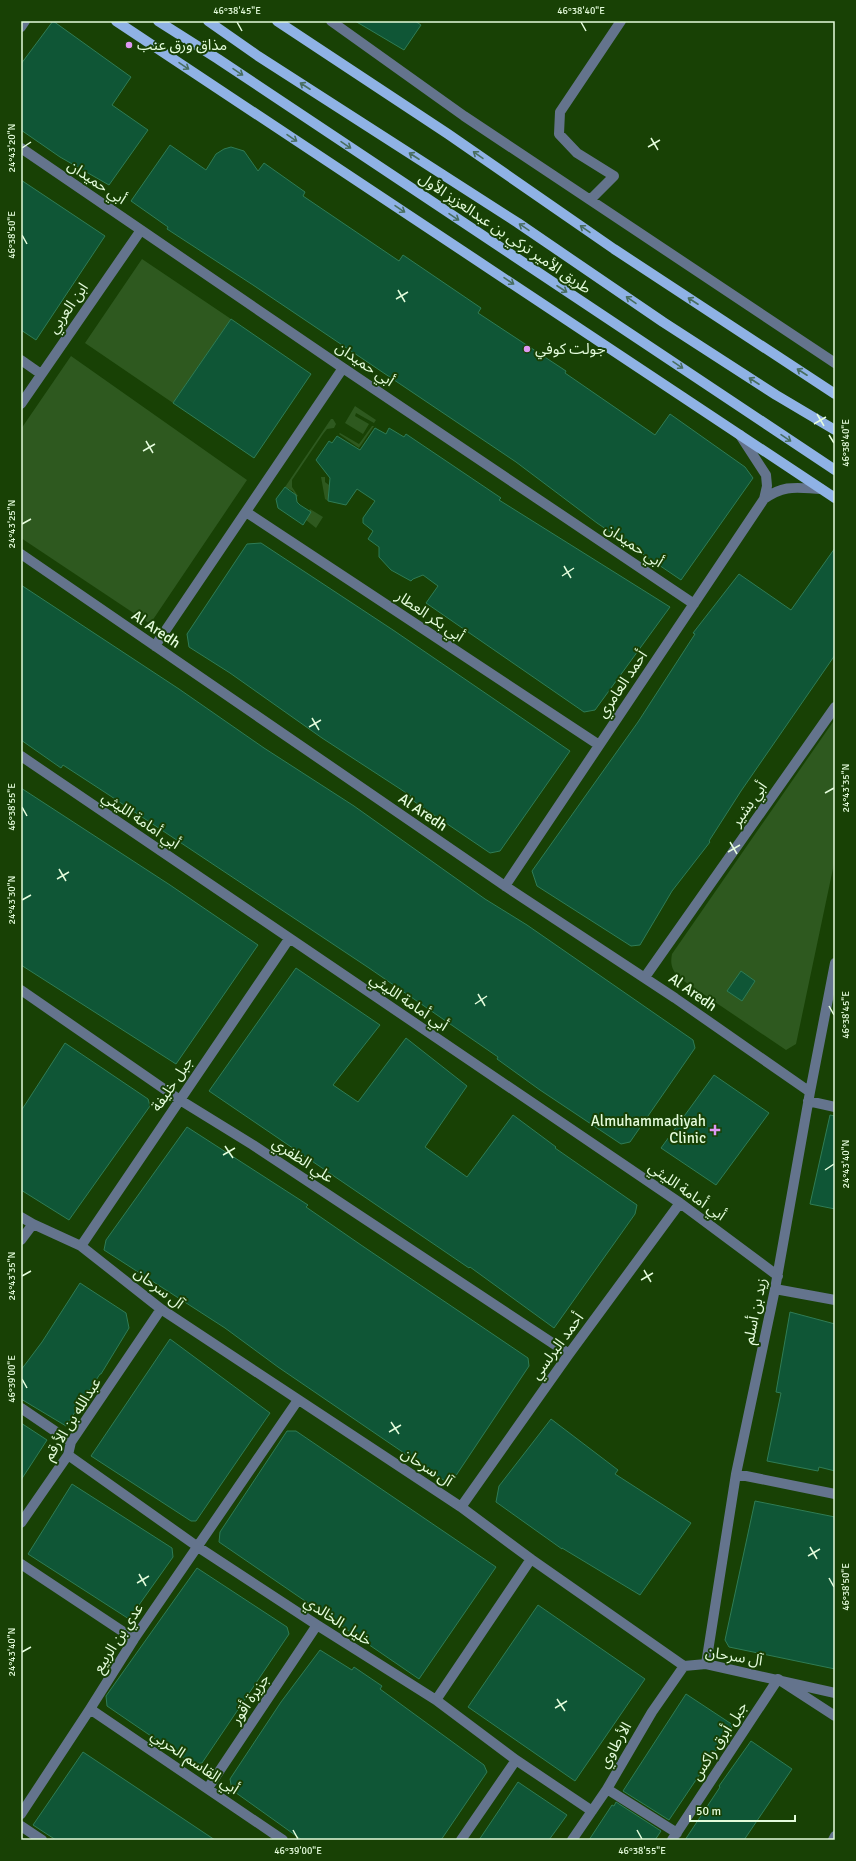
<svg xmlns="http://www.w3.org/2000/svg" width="856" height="1861" viewBox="0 0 856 1861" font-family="Signika,'Noto Sans Arabic',sans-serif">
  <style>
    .green { fill: #2e591f }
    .building { fill: #0f5636; stroke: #2f7c55 }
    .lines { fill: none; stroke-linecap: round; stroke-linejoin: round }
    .minor { stroke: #64748d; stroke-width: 10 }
    .major { stroke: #8fb2e5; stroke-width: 10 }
    .oneway { stroke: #486e5f }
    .ticks { fill: none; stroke: #e4fcdc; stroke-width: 1.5 }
    .poi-dot { fill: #de98f3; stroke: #184105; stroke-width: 1.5 }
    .labels { text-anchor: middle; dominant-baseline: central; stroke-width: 4; stroke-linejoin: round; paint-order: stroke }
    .poi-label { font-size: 15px; fill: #e4fcdc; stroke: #184105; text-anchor: start }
    .street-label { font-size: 15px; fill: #e4fcdc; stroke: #184105 }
    .neatline { fill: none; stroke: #e4fcdc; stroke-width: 1.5 }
    .ticks-label { font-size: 10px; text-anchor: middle; fill: #e4fcdc }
  </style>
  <rect width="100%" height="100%" fill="#184105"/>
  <path class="green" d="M142 259 231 319 173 403 85 343Z
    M71 356 247 480 150 624 21 538V429Z
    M355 406 376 420 374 423 356 413 355 416 369 424 363 434 345 423Z
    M331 419H333L336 424 334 428 327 429 323 434 292 480V487L298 496 296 497 293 491 285 487Z
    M372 426H374L359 448 339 434 340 433 359 444Z
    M321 477H325V482L329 485 328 501 325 499Z
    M310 509 323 517 316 528 306 520 311 512 309 511Z
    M835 719V859L796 1044 786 1050 678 977C672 969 670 964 672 954Z"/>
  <path class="building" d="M53 21 131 77 112 105 148 130 109 185 60 157 21 130V64Z
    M355 21H415L421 25 404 50Z
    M170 145 206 170 216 154 224 149 231 147 244 151 258 171 264 163 305 192 303 196 399 261 403 255 481 308 478 313 566 371 565 373 655 435 670 414 745 467 753 478 681 580 597 523 516 462 253 285 167 229 168 227 131 201Z
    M21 180 105 236 36 340 21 330Z
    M231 319 311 374 254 458 173 403Z
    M375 428 386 434 389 428 404 437 406 434 501 498 499 500 670 607 595 710 584 712 426 603 438 586 423 575 413 579 411 581 391 570 379 557V547L368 539 373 531 363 523V518L375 501 357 489 346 505 328 501 330 478 316 460 329 441 332 443 337 436 360 450Z
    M285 487 296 495 297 502 300 505 311 512 303 525 278 508 276 499Z
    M261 543 393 630 570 751 500 851 490 853 409 798 411 796 322 738 230 673 189 647 187 634 247 544Z
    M835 548V655L741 791 709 841 710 842 672 891 640 945 631 946 537 886 532 871 638 722 695 634 693 633 739 574 791 610Z
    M21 585 179 689 264 748 354 806 485 899 527 925 693 1040 695 1048 630 1142 621 1144 540 1090 497 1059 498 1057 369 968 106 793 63 765 61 768 21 740Z
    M21 788 170 885 258 945 176 1064 21 965Z
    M296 968 380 1025 333 1085 358 1102 406 1038 467 1086 425 1147 467 1177 513 1115 556 1147 555 1148 637 1205 635 1214 554 1328 470 1267 469 1268 209 1091Z
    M741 971 755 981 742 1001 727 991Z
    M65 1043 148 1099 150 1106 69 1220 21 1190V1111Z
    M714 1075 769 1113 716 1185 661 1148Z
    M830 1115 835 1116V1209L810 1204Z
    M187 1127 308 1205 306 1207 361 1245 528 1358 529 1366 453 1480 445 1481 278 1367 225 1328 104 1250 106 1240Z
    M80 1283 126 1313 129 1328 101 1374H100L66 1426 21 1399V1370L42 1342Z
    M790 1312 835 1324V1471L819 1467 818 1471 767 1461 781 1393 776 1392Z
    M170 1339 270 1413 196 1521H191L91 1456Z
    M551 1419 618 1470 615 1474 691 1523 640 1595 562 1548V1549L496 1502 499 1486Z
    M21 1423 47 1440 21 1480Z
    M287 1431H296L496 1567 419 1679 219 1542 220 1532Z
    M72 1484 172 1548 173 1557 129 1619 28 1554Z
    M755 1501 835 1517V1669L729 1647 725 1640Z
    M197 1568 287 1627 289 1634 202 1763 192 1764 107 1706 106 1696Z
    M538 1605 645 1679 575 1781 468 1707Z
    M320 1650 352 1670 354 1667 382 1686 380 1689 484 1765 487 1772 441 1840H302L232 1790 230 1779 281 1702Z
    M686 1694 733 1725 669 1820 623 1791Z
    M751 1741 792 1769 744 1840H685L720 1787 719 1786Z
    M83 1752 215 1840H56L33 1825Z
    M518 1782 567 1815 549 1840H479Z
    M616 1802 661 1831 655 1840H589L612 1805 614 1806Z"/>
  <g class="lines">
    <path class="minor" d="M331 21 464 116 835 363
      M21 27 25 21
      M21 148 343 368 694 604
      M591 199 614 176 577 153 559 134 560 112 621 21
      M21 360 41 374
      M21 404 141 230
      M740 435 766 475 767 486 764 499
      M246 512 599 745
      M21 554 505 886 675 998 810 1092
      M155 646 343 368
      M21 756 680 1203 778 1276
      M505 886 764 499C785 484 797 488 821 489
      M645 977 835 707
      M21 990 180 1100 253 1145 569 1354
      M808 1101 835 1107
      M21 1217 33 1224 81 1246 161 1309 461 1507 531 1559 684 1666 706 1664 835 1693
      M21 1240 33 1224
      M81 1246 289 939
      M775 1289 835 1300
      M21 1408 71 1442
      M68 1455 198 1547 317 1625 436 1700 516 1760 592 1811
      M736 1474 835 1494
      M461 1507 569 1354 680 1203
      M21 1523 68 1455 71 1442 161 1309
      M21 1564 134 1639
      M706 1664 736 1474 775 1289 810 1092 835 963
      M436 1700 531 1559
      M90 1709 283 1840
      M208 1788 317 1625
      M607 1789 677 1833
      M21 1814 90 1709 134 1639 298 1400
      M21 1826 42 1840
      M461 1840 516 1760
      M572 1840 607 1789 652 1712 684 1666
      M672 1840 778 1679 835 1716
      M833 1840 835 1836"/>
    <path class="major" d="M116 21 835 498
      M158 21 218 59 835 470
      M208 21 258 56 518 223 663 322 776 395 835 430
      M277 21 448 134 614 249 835 394"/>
  </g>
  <defs><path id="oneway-shaft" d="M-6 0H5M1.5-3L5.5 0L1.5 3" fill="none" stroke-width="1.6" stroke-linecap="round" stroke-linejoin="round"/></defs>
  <g class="oneway">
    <use href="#oneway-shaft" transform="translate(184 66) rotate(34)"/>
    <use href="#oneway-shaft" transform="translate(238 72) rotate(34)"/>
    <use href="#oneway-shaft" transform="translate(305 86) rotate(-147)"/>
    <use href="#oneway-shaft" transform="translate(292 138) rotate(34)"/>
    <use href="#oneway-shaft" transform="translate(346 145) rotate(34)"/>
    <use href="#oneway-shaft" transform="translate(478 155) rotate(-145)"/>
    <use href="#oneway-shaft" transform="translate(414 156) rotate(-147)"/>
    <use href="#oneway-shaft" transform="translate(400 209) rotate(34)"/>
    <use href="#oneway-shaft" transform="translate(454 217) rotate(34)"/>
    <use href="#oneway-shaft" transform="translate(524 227) rotate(-146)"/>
    <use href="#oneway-shaft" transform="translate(585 229) rotate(-145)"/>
    <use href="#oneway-shaft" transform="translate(509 281) rotate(34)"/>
    <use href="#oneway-shaft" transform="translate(562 289) rotate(33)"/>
    <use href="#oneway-shaft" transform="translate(631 300) rotate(-145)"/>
    <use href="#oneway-shaft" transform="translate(693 301) rotate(-147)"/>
    <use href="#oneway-shaft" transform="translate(678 365) rotate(34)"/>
    <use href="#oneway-shaft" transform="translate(802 372) rotate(-147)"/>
    <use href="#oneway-shaft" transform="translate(754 381) rotate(-147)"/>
    <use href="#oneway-shaft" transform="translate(786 438) rotate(34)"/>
  </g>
  <path class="ticks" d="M237 22 242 31M581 22 586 31M651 138 658 150M648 147 660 140M22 148 31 142M22 235 27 244M398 290 405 302M396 299 408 292M817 414 824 426M814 424 826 417M829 435 834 443M146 441 153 453M143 451 155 444M22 524 31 519M564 566 571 578M562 576 574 568M312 718 319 730M309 727 321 720M825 793 834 788M22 807 27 816M730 842 737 854M728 852 740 845M59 869 66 881M57 879 69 872M22 900 31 895M478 994 485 1006M475 1004 487 996M829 1006 834 1015M225 1146 233 1158M223 1155 235 1148M825 1170 834 1164M644 1270 651 1282M22 1276 31 1271M641 1280 653 1273M22 1379 27 1388M391 1422 399 1434M389 1432 401 1425M810 1547 817 1559M808 1556 820 1549M139 1574 146 1586M829 1578 834 1587M137 1583 149 1576M22 1652 31 1647M557 1699 565 1711M555 1708 567 1701M293 1830 298 1839M637 1830 642 1839"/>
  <g class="poi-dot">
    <circle cx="129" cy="45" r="4"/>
    <circle cx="527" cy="349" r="4"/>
    <path d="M713 1124h4v4h4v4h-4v4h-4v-4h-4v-4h4z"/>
  </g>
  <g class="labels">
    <g class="poi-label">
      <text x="137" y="45">مذاق ورق عنب</text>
      <text x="535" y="349">جولت كوفي</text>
      <text x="706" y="1121" text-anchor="end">Almuhammadiyah<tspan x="706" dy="17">Clinic</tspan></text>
    </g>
    <g class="street-label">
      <text transform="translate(97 182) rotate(34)">أبي حميدان</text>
      <text transform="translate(505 233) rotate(34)">طريق الأمير تركي بن عبدالعزيز الأول</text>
      <text transform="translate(68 308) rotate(-55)">ابن العربي</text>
      <text transform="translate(365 364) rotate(34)">أبي حميدان</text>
      <text transform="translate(634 545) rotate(34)">أبي حميدان</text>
      <text transform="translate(430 616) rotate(34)">أبي بكر العطار</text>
      <text transform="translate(156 629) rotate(34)">Al Aredh</text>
      <text transform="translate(622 684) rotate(-56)">أحمد العامري</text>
      <text transform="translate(749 804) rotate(-55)">أبي بشير</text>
      <text transform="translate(423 812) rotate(34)">Al Aredh</text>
      <text transform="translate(141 820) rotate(34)">أبي أمامة الليثي</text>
      <text transform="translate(693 992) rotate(35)">Al Aredh</text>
      <text transform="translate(409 1002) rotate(34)">أبي أمامة الليثي</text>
      <text transform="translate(172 1084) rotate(-56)">جبل خليفة</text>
      <text transform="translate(303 1160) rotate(33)">علي الظفري</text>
      <text transform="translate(687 1191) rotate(35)">أبي أمامة الليثي</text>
      <text transform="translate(159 1288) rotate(37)">آل سرحان</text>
      <text transform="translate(755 1311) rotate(-78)">زيد بن أسلم</text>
      <text transform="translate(557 1346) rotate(-54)">أحمد البرلسي</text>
      <text transform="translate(72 1419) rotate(-58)">عبدالله بن الأرقم</text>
      <text transform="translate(427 1467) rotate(33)">آل سرحان</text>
      <text transform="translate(338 1621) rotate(33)">خليل الخالدي</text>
      <text transform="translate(118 1638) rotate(-57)">عدي بن الربيع</text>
      <text transform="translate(734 1656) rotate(9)">آل سرحان</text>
      <text transform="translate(250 1699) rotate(-56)">جزيرة أقور</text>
      <text transform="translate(719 1741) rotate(-57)">جبل أبرق راكس</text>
      <text transform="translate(615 1745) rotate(-60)">الأرطاوي</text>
      <text transform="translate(195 1762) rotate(34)">أبي القاسم الحربي</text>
    </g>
  </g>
  <rect width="856" height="1861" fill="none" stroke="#184105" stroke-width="44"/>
  <path d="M690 1815v6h105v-6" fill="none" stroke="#e4fcdc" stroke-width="2"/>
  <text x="696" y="1815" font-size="12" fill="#e4fcdc" stroke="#184105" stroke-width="3" paint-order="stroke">50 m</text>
  <rect x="22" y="22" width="812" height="1817" class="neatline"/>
  <g class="ticks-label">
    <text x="237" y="14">46°38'45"E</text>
    <text x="581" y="14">46°38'40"E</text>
    <text transform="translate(11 148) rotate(-90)" y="4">24°43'20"N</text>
    <text transform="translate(11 235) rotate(-90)" y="4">46°38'50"E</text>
    <text transform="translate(845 443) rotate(-90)" y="4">46°38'40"E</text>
    <text transform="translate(11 524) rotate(-90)" y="4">24°43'25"N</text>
    <text transform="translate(845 788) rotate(-90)" y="4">24°43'35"N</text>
    <text transform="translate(11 807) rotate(-90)" y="4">46°38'55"E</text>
    <text transform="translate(11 900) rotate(-90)" y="4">24°43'30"N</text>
    <text transform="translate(845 1015) rotate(-90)" y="4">46°38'45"E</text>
    <text transform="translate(845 1164) rotate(-90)" y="4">24°43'40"N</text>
    <text transform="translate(11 1276) rotate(-90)" y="4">24°43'35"N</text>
    <text transform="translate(11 1379) rotate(-90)" y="4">46°39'00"E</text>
    <text transform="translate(845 1587) rotate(-90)" y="4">46°38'50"E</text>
    <text transform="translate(11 1652) rotate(-90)" y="4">24°43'40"N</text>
    <text x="298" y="1854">46°39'00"E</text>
    <text x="642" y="1854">46°38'55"E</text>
  </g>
</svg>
